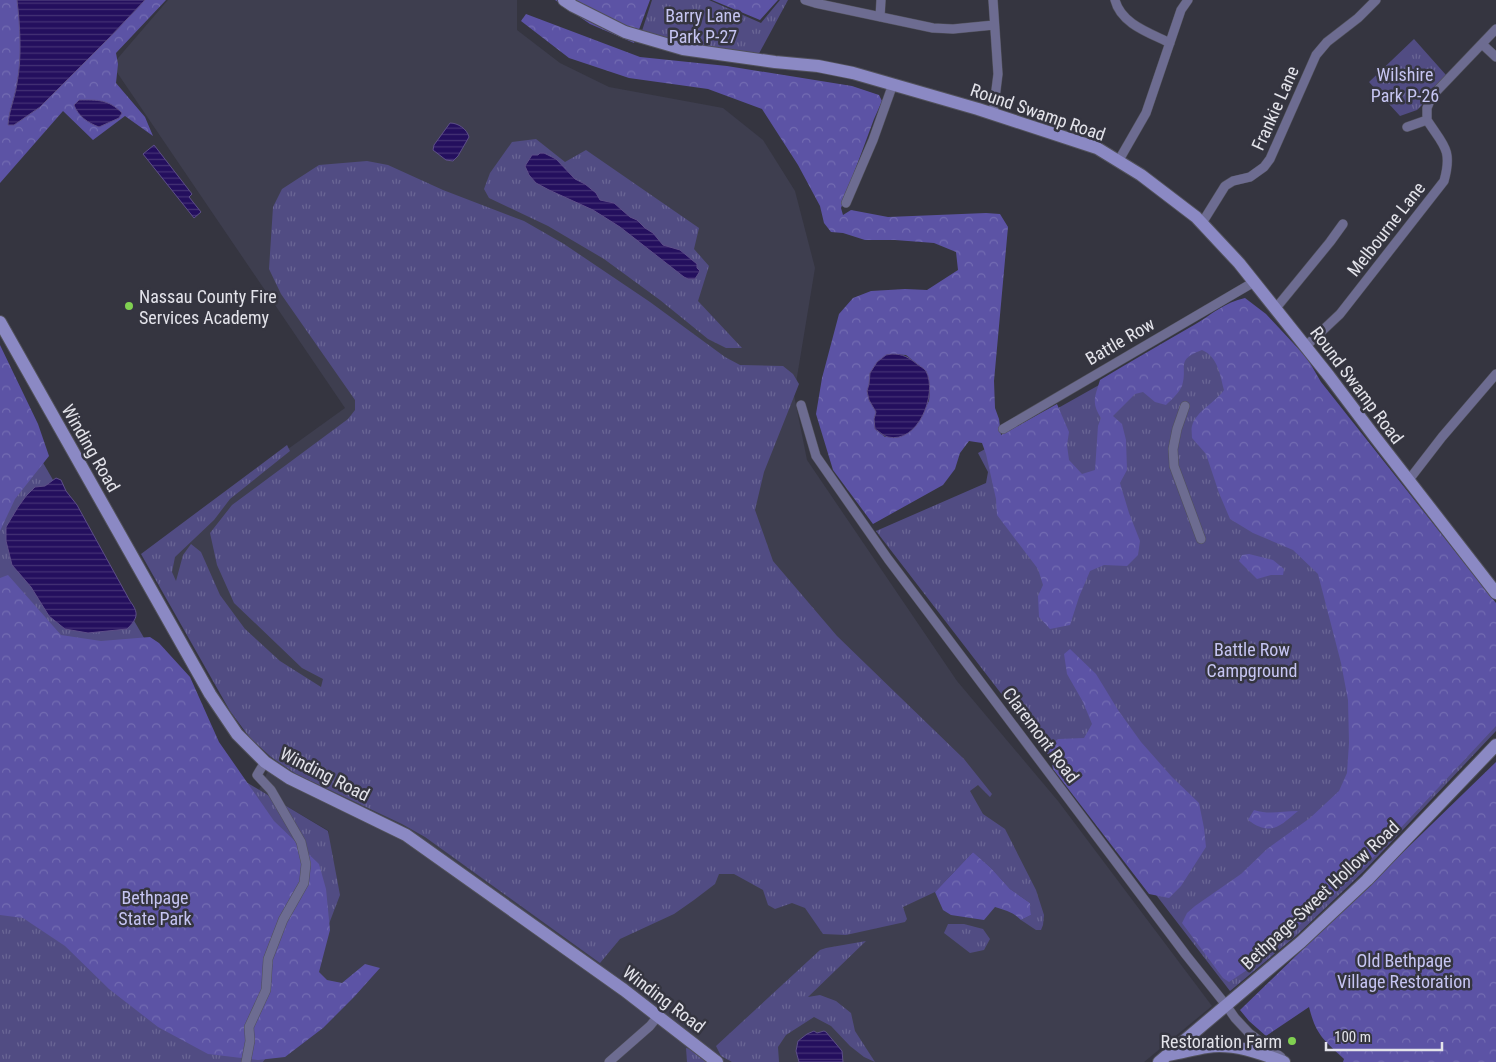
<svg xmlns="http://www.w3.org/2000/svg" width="1496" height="1062" viewBox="0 0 1496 1062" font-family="'Roboto Condensed',sans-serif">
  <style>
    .built { fill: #3e3e4f }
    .grass { fill: url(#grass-tufts) }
    .forest { fill: url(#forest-crowns); fill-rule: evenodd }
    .water { fill: url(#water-rules); stroke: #5d4f88 }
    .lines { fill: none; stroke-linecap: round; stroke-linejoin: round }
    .street-casing { stroke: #51515b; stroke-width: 10 }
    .secondary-casing { stroke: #51515b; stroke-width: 14 }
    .street { stroke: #6d6c91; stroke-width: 9 }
    .secondary { stroke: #8b89c4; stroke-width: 12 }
    .poi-dot { fill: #80d051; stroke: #353540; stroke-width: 2 }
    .labels { text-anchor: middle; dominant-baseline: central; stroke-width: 5; stroke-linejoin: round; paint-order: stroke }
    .park-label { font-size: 18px; fill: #c6c5f2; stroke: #353540 }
    .street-label { font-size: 18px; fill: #e3e3ea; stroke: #353540 }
    .poi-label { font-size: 18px; fill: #e3e3ea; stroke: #353540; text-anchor: start }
  </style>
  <defs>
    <pattern id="grass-tufts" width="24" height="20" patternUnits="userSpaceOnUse" patternTransform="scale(1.25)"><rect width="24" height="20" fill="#514c83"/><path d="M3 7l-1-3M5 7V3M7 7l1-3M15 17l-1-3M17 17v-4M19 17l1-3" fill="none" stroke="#6a6695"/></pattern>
    <pattern id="forest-crowns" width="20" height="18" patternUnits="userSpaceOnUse" patternTransform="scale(1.25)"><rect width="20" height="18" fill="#5c53a5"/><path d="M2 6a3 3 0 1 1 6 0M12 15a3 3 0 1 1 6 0" fill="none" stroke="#736cb2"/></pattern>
    <pattern id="water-rules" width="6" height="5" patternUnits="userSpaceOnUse" patternTransform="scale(1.25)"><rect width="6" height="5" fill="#240f5e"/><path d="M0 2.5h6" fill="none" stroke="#443275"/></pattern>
  </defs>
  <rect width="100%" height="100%" fill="#353540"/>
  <path class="built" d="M168 0H517V30L560 63 609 87 723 108 763 140 795 191 815 268 794 395 807 460 957 681 1058 801 1212 1006 1144 1062H263L305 1005 329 831 259 790 277 752 142 554 345 408 112 65Z"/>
  <path class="grass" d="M652 0H709L761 23 780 0H788L756 59 640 37Z
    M1414 39 1446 75 1428 93 1422 105 1417 110 1400 116 1369 82Z
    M536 139 565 162 586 150 699 228 694 249 709 266 698 301 742 348H726L708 339 660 300 604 259 548 226 489 198 484 189 490 173 512 142Z
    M367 161 388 165 443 190 524 221 564 244 650 302 725 357 740 365 783 366 793 374 799 384 764 472 755 510 773 561 837 636 964 759 992 794 990 797 978 785 970 791 983 814 1005 829 1036 890 1044 915 1043 925 1041 930H1036L1021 920 1031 915 1030 903 1010 889 991 868 973 852 935 892 903 907 907 919 905 922 846 935 823 934 805 908 792 903 775 909 768 905 763 890 734 874H719L715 884 694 900 674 914 620 939 600 963 425 837 402 824 296 774 271 757 250 738 230 711 141 554 287 445 290 451 230 499 214 520 175 557 172 572 176 581 183 555 191 544 201 552 220 595 245 629 280 661 321 687 323 679 302 668 234 603 217 565 210 533 232 505 348 419 355 410V400L281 294 269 269 273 207 282 189 319 165Z
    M1243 304 1496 611V731L1364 871 1297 935 1230 991 876 531 986 483 988 472 978 453Z
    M0 388 189 716 226 770 328 831 340 895 314 963 305 1005 263 1062H0Z
    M948 924H964L983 929 990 939 984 950 970 953 944 933Z
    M866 941 808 997 820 995 836 1001 851 1013 855 1031 875 1062 864 1057 850 1046 831 1026 814 1017 786 1035 778 1047 779 1062H732L721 1056 716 1046 820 950 826 948Z
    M686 1048 692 1049 707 1062H687Z"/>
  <path class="forest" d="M0 0H17C21 26 22 56 17 83 15 97 9 110 8 125H13L40 107 109 38 145 0H166L116 53 118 64 116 83 145 117 153 136 125 116 93 140 63 111 0 183Z
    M555 0H650L634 43 590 24Z
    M712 0H778L760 20Z
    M526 14 640 57 727 66 852 86 879 95 882 101 874 119 841 208 843 215 851 210 888 217 986 213 1000 214 1008 227 994 381 995 408 999 419 1001 435 1057 404 1069 432 1067 445 1069 460 1082 474 1095 470 1098 426 1101 418C1091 402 1095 397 1100 380 1131 361 1163 343 1194 325 1211 315 1225 302 1245 298L1266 314 1307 358 1321 382 1496 603V726L1366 865 1319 908 1247 970 1229 982 1223 978 1182 923 1187 913 1195 906 1241 874 1267 849 1310 818 1339 791 1347 773 1349 743 1348 700 1341 663 1318 574 1293 550 1253 533 1230 519 1219 493 1206 454 1192 438C1192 434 1191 429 1192 426 1196 411 1215 403 1224 390 1220 375 1218 357 1202 350 1175 360 1188 366 1182 386 1179 393 1171 400 1166 405L1155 402 1143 392 1135 394 1113 416 1122 424 1126 440 1127 470 1120 483 1129 513 1140 541 1138 555 1127 566 1104 565 1090 571 1079 597 1070 625 1050 629 1039 617 1038 596 1043 585 1038 569 997 515 996 499 986 454 982 443 969 441 960 453 955 469 943 485 873 524 833 470 816 414 822 378 839 314 853 298 871 291 905 289 927 290 958 270 956 252 934 243 895 240H865L843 233 831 232 824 223 820 206 798 165 762 109 708 89 629 78 569 58 521 21ZM892 354 906 355 926 371 930 388 929 401 913 429 885 437 875 429 874 419 876 412 869 400 867 392 869 384 870 373 886 355Z
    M0 345 38 424 49 456 15 499 0 531Z
    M1249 554 1273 560 1284 569 1283 575H1271L1257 579 1239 561 1242 555Z
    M8 575 61 635 101 641 150 637 159 643 190 677 219 742 274 821 319 864 326 889 330 930 319 972 327 980 342 983 365 964 380 968 354 997 323 1028 285 1057 258 1060 208 1054 158 1027 109 989 65 946 23 918 0 915V578Z
    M1070 649 1096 674 1118 710 1141 742 1172 777 1199 803 1204 828 1206 847 1181 886 1169 898 1149 894 1053 769 1049 747 1058 739 1084 738 1092 724 1083 702 1067 674 1064 654Z
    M1496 762V1062H1343L1344 1059C1323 1039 1316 1035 1309 1007L1266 1036 1249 1021 1240 1010Z
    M1254 810C1270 815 1281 811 1298 811 1280 826 1271 837 1248 820Z
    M973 852 991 868 1010 889 1030 903 1031 915 1021 920C1013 912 1005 910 995 907L984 920 951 915 943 910 935 892Z"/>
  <path class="water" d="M17 0H145L109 38 40 107 14 125H8C9 110 15 98 17 83 22 58 20 25 17 0Z
    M79 100C98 100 108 99 122 113L119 118 99 127C88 123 78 116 74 105Z
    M450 123C458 123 467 129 469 137L458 156 453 161 446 160 433 150 434 145Z
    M154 145 192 194 189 197 201 212 194 218 143 154Z
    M540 153H544L556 159 575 179 585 184 596 193 600 200 614 203 630 217 637 220 645 228 653 233 663 245 680 250 697 264V268L700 271 695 279H688L684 277 620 227 593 210 549 190 536 183 529 175 525 166 532 155H538Z
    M892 354C903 354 908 357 917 364 919 366 924 368 926 371 938 394 918 444 888 437 883 436 879 431 875 429L874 419 876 412 869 400 867 391 869 384 870 373 877 362 886 355Z
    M56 478 61 480 66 491 77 505 130 601C139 613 138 618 127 629L88 633 65 629 49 616 31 587 12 565 6 541V527L18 507 26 496 35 487 45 486Z
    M814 1031 817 1033 824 1031 826 1032 842 1051 843 1062H799L796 1051 798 1041 807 1034Z"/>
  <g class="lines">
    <defs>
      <path id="street" d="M805 0 815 3 933 28 953 29 994 25
        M993 0 998 74 993 114
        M1115 0C1121 24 1150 33 1170 43
        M880 17 881 0
        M1482 44 1496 57
        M1427 120V108L1432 96 1496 29
        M1407 127 1427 120
        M1119 160 1146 113 1181 10 1188 0
        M846 203 873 140 893 84
        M1202 223 1225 186 1233 181 1250 177 1264 167 1270 159 1316 55 1327 42 1358 18 1376 0
        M1276 308 1330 242 1343 224
        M1306 346 1340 314 1444 181C1453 149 1443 145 1427 120
        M801 405 816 456 888 559 1186 955 1226 1005 1235 1018 1249 1033 1281 1057
        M1185 406 1177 429 1173 449 1174 466 1201 539
        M1003 429 1254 282
        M1408 481 1442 437 1496 374
        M246 1062 250 1041 249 1027 266 990 268 959 283 920 304 883 306 864 301 842 271 790 257 775 265 762
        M609 1062 650 1026 658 1016"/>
      <path id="secondary" d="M564 0 573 6 625 32 683 49 775 62 818 66 853 73 978 109 1097 148 1141 175 1196 217 1239 263 1329 376 1375 437 1496 593
        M0 322 210 694 237 734 265 762 289 778 406 835 624 990 717 1062
        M1168 1055C1181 1053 1194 1049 1207 1047 1234 1043 1260 1053 1284 1062
        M1159 1062 1301 942 1367 880 1496 745"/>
    </defs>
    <use href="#street" class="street-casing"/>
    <use href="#secondary" class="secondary-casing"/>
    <use href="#street" class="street"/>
    <use href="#secondary" class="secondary"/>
  </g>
  <g class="poi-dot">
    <circle cx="129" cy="306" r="5"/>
    <circle cx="1292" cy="1041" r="5"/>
  </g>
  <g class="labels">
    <g class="park-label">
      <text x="703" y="15">Barry Lane<tspan x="703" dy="21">Park P-27</tspan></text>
      <text x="1405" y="74">Wilshire<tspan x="1405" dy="21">Park P-26</tspan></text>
      <text x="1252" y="649">Battle Row<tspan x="1252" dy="21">Campground</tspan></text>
      <text x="155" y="897">Bethpage<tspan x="155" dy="21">State Park</tspan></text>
      <text x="1404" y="960">Old Bethpage<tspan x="1404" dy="21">Village Restoration</tspan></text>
    </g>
    <g class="street-label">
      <text transform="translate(1275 108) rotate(-66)">Frankie Lane</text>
      <text transform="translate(1038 112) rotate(19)">Round Swamp Road</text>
      <text transform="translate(1386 229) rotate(-52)">Melbourne Lane</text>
      <text transform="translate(1120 341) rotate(-30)">Battle Row</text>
      <text transform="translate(1357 385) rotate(53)">Round Swamp Road</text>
      <text transform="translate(91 448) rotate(60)">Winding Road</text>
      <text transform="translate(1041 735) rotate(53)">Claremont Road</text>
      <text transform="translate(325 774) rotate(27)">Winding Road</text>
      <text transform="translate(1320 895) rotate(-43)">Bethpage-Sweet Hollow Road</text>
      <text transform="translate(664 999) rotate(37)">Winding Road</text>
    </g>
    <g class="poi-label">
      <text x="139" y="296">Nassau County Fire<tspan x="139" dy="21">Services Academy</tspan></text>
      <text x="1282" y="1041" text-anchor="end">Restoration Farm</text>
    </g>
  </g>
  <path d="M1326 1042v8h116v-8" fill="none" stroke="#e3e3ea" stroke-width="2.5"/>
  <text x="1334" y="1042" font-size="15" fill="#e3e3ea" stroke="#353540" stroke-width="4" paint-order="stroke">100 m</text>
</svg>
